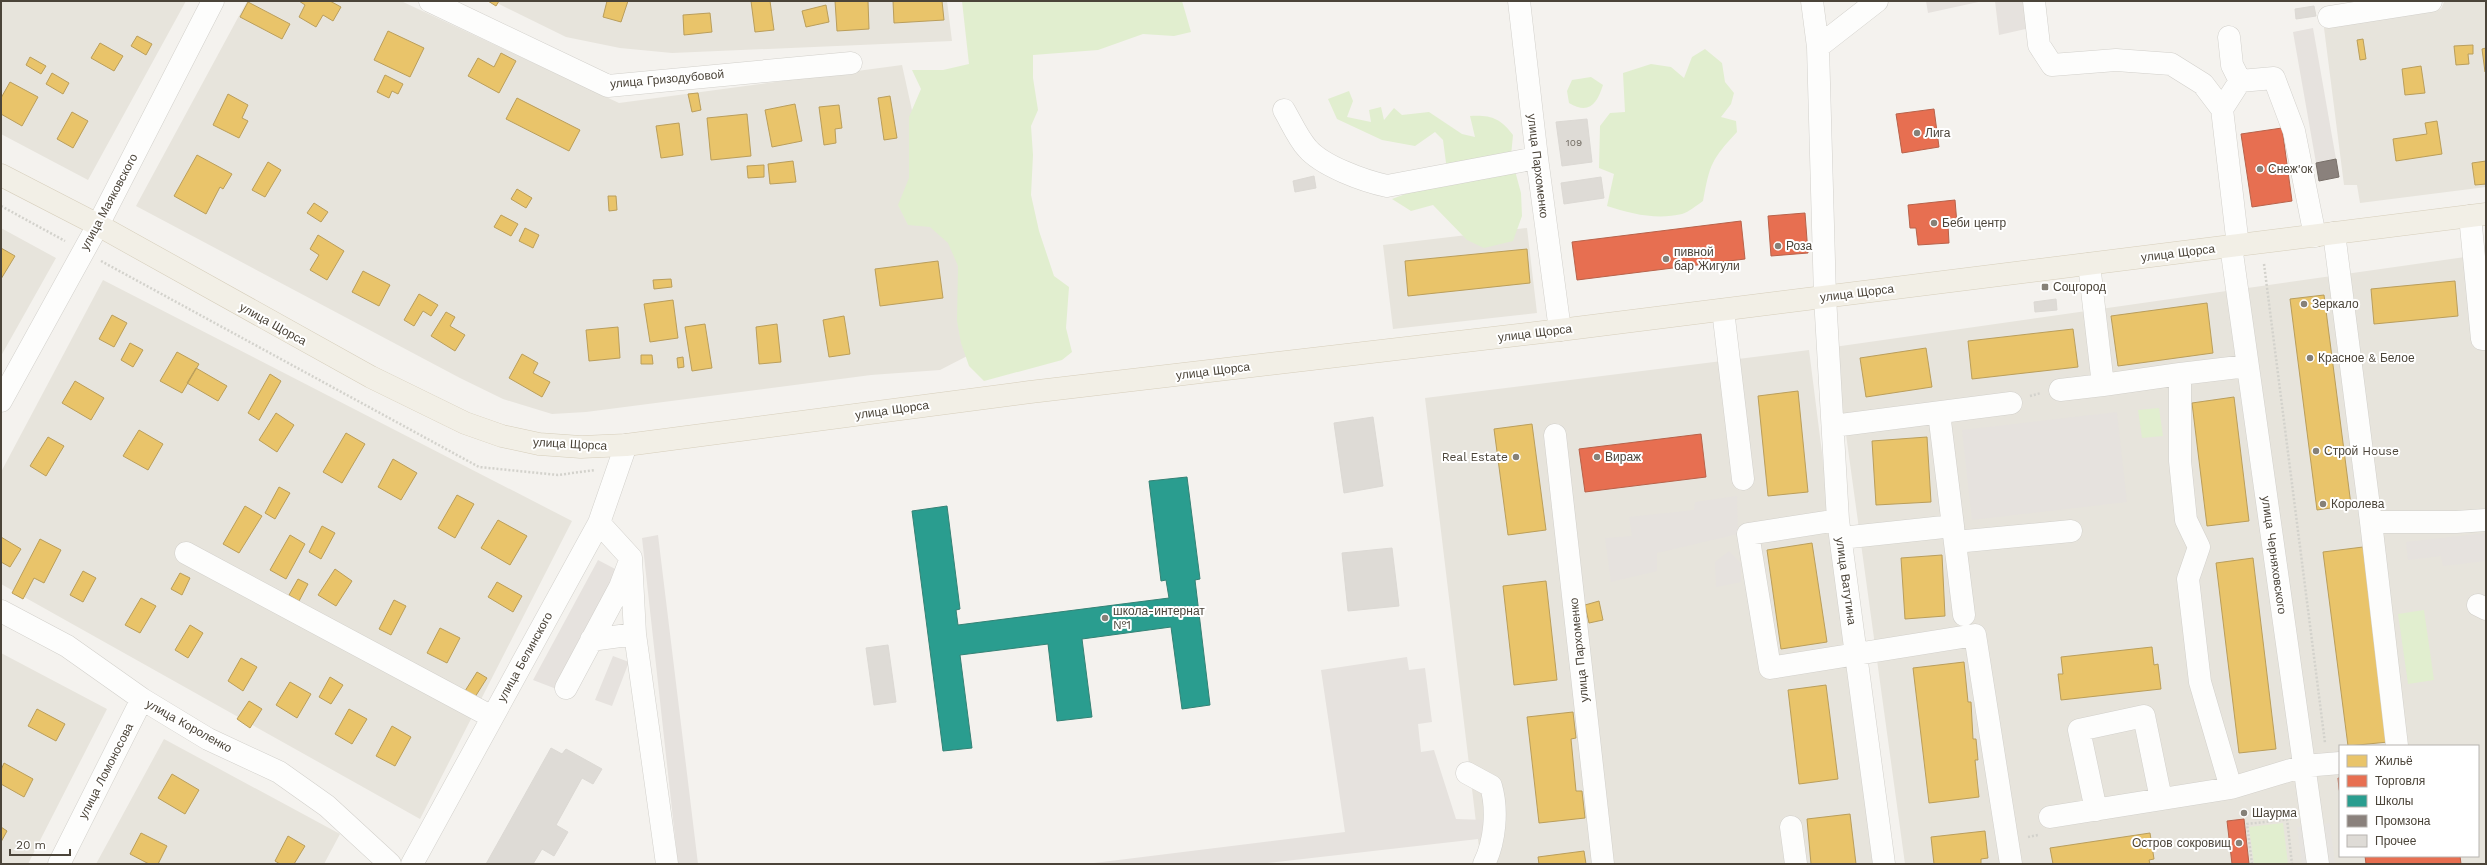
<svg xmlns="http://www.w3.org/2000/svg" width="2487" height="865" viewBox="0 0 2487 865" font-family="'Work Sans',sans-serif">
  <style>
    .residential { fill: #e7e4dc; fill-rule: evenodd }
    .industrial { fill: #e6e2de }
    .green { fill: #e1eecf }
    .parking { fill: #e6e3df }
    .homes { fill: #e9c46a; stroke: #ba9e5b }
    .shops { fill: #e76f51; stroke: #b8624a }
    .schools { fill: #2a9d8f; stroke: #348275 }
    .industry { fill: #8a817c; stroke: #776f68 }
    .building { fill: #dedbd6; stroke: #dcd9d4 }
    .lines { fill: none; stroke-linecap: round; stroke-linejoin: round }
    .minor-casing { stroke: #d2d0cb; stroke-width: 23 }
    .major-casing { stroke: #d6cebb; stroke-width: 23 }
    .path { stroke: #d3d2cc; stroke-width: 2.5; stroke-dasharray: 2 2; stroke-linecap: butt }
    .minor { stroke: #fdfdfc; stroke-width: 22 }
    .major { stroke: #f2efe6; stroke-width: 22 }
    .poi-dot { fill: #868178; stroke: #fff; stroke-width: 1.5 }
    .labels { text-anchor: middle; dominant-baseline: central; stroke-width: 4; stroke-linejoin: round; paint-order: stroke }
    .number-label { font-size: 10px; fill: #706a61 }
    .street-label { font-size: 12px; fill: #4b4439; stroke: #fff }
    .poi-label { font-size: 12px; fill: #4b4439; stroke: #fff; text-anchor: start }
  </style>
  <rect width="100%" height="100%" fill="#f4f2ee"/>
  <path class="residential" d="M1 1H186L88 180 1 134Z
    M247 1H401L619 103 902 65 936 219 954 220 973 353 940 370 871 375 586 412 552 414 503 399 460 378 136 206Z
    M493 1H947L952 41 672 53 620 48 566 37Z
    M2446 1H2486V187L2360 203 2357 185H2344L2324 28 2441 9 2444 2Z
    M1 228 56 258 1 356Z
    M1527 228 1537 313 1393 329 1383 245Z
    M2486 254V864H1905L1834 347ZM2340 746H2478V856H2340Z
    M103 280 572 521 420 819 1 584V472Z
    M1809 350 1874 864H1481L1425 398Z
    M1 653 107 709 28 864H1Z
    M164 739 340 834 324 864H96Z"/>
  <path class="industrial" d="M1926 1H1983L1928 13Z
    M1995 1H2026L2030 28 1999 35Z
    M2313 28 2336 159 2316 163 2293 32Z
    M2117 412 2127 502 1972 520 1962 430Z
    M1737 496 1738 534 1657 553V571L1611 582 1605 538 1632 536 1629 517 1694 510 1695 502Z
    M2486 533V561L2443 566 2441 556 2408 560 2406 542Z
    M658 535 698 864H678L642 538Z
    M1729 551 1741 563V582L1716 587 1715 562Z
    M598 560 619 571 559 690 533 680Z
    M613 656 629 662 612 706 595 700Z
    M1407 657 1409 670 1425 668 1432 722 1418 724 1421 752 1434 750 1456 819 1487 820V838L1258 864H1086L1345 832 1321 670Z"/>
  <path class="green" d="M962 1H1182L1191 32 1174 36 1143 34 1098 50 1033 55V78L1038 110 1031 126 1033 155 1031 195 1039 231 1054 276 1069 287 1066 328 1072 352 1062 360 984 381 969 366 961 343 957 321 958 266 948 243 930 227 908 225 898 205 909 178V117L921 89 912 70H943L969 64Z
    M1705 49 1722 63 1725 82 1734 93 1731 104 1721 117 1736 121 1737 132C1711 160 1710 164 1703 201 1697 205 1689 212 1682 214 1657 220 1631 214 1607 206L1614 174 1599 168 1600 126 1610 113 1625 112 1623 73 1651 64 1671 67 1684 78 1692 57Z
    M1591 77 1603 85C1597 104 1589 115 1569 103L1567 91 1572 80Z
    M1349 91 1353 101 1347 117 1371 122 1369 110 1381 107 1384 120 1394 108 1402 115 1429 112 1462 134 1475 137 1470 116C1491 115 1500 118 1513 135L1511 156 1521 193 1522 216 1513 241 1484 248 1467 240 1433 205 1411 211 1392 199 1448 178 1443 140 1435 132 1415 146 1382 140 1337 119 1328 99Z
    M2159 408 2163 436 2142 438 2138 410Z
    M2424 610 2434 680 2408 684 2398 614Z
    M2283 823 2288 864H2254L2249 827Z"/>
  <path class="parking" d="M2330 823 2335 864H2302L2297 827Z"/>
  <path class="homes" d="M299 1H330L341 7 333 21 323 15 316 27 299 17 305 5Z
    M488 1H499L496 6Z
    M607 1H628L621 22 603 17Z
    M751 1H770L774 30 755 32Z
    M835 1H868L869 29 837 31Z
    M893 1H942L944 20 894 23Z
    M248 2 290 24 282 39 240 17Z
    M826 5 829 22 806 27 802 11Z
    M710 13 712 32 684 35 683 15Z
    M388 31 424 48 410 77 374 60Z
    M137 36 152 44 146 55 131 46Z
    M2363 39 2366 59 2360 60 2357 40Z
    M100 43 123 56 114 71 91 58Z
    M2473 45V54H2468L2469 64 2456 65 2454 46Z
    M2486 48V72H2485L2482 49Z
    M501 53 516 61 499 93 468 76 478 58 494 67Z
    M30 57 46 66 41 74 26 65Z
    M2421 66 2425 93 2405 95 2402 69Z
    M52 73 69 83 63 94 46 84Z
    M385 75 403 84 398 94 392 91 389 98 377 92Z
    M10 82 38 97 22 126 1 114V98Z
    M698 93 701 110 692 112 688 94Z
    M228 94 248 105 242 118 248 121 239 138 213 125Z
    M890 96 897 138 884 140 878 98Z
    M517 98 580 130 569 151 506 119Z
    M795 104 802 141 772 147 765 110Z
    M839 105 842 128 835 129 836 143 824 145 819 107Z
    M72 112 88 121 73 148 57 139Z
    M747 114 751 156 711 160 707 118Z
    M2437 121 2442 154 2396 161 2393 139 2427 134 2425 123Z
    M679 123 683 155 661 158 656 126Z
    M197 155 232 174 223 189 220 187 206 214 174 196Z
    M793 161 796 182 770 184 768 164Z
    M2486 161V184L2475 185 2472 163Z
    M268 162 281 170 265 197 252 190Z
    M764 165V177L748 178 747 166Z
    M517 189 532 198 526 208 511 199Z
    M608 196H616L617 210 609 211Z
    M314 203 328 212 321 222 307 213Z
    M501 215 518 224 511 236 494 227Z
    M525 228 539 235 533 248 519 241Z
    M318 235 344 251 327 280 310 270 319 255 310 249Z
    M1 248 15 256 1 279Z
    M1527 249 1530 283 1408 296 1405 261Z
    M938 261 943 298 880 306 875 269Z
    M363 271 390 285 379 306 352 292Z
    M671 279 672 287 654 289 653 280Z
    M2455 281 2458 316 2374 324 2371 289Z
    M419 294 438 305 431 316 423 311 414 326 404 320Z
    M2324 295 2351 505 2317 510 2290 299Z
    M673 300 678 338 650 342 644 304Z
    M2207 303 2213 353 2118 366 2111 316Z
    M446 312 455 317 450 326 465 335 455 351 431 336Z
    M112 315 127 323 114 347 99 339Z
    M844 316 850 354 829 357 823 320Z
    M705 324 712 368 692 371 685 327Z
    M777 324 781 362 759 364 756 327Z
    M618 327 620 358 589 361 586 330Z
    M2073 329 2078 367 1972 379 1968 341Z
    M130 343 143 350 133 367 121 360Z
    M1926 348 1932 387 1866 397 1860 358Z
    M177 352 199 364 182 393 160 381Z
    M522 354 538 363 533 373 550 382 542 397 509 378Z
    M641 355H652L653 364H641Z
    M683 357 684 367 678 368 677 358Z
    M196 368 227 386 218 401 187 383Z
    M270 374 281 381 259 420 248 413Z
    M75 381 104 398 91 420 62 403Z
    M1798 391 1808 492 1768 496 1758 396Z
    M2234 397 2249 521 2207 526 2192 403Z
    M276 413 294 425 277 452 259 440Z
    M1532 424 1546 530 1508 535 1494 429Z
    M139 430 163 444 148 470 123 456Z
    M346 433 365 444 342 483 323 472Z
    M48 437 64 446 46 476 30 466Z
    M1927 437 1931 502 1876 505 1872 441Z
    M393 459 417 473 401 500 378 487Z
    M279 487 290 493 275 519 265 513Z
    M457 495 474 504 455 538 438 528Z
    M245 506 262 516 239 553 223 544Z
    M498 520 527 536 510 565 481 548Z
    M322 526 335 533 321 559 309 552Z
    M290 535 305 544 286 579 270 570Z
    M1 537 21 549 10 567 1 562Z
    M40 539 61 550 44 583 34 578 23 599 12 593Z
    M1812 543 1827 642 1781 649 1767 550Z
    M2363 547 2388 742 2348 746 2323 552Z
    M1942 555 1945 616 1905 619 1901 558Z
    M2253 558 2276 749 2239 753 2216 563Z
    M335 569 352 581 336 606 318 595Z
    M83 571 96 578 83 602 70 595Z
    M180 573 190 578 182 595 171 589Z
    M298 579 308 584 299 601 289 595Z
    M1546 581 1557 680 1514 685 1503 586Z
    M497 582 522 596 513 612 488 597Z
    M141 598 156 606 140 633 125 625Z
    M394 600 406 606 391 635 379 629Z
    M1599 601 1603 620 1589 623 1585 605Z
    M190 625 203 633 188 658 175 650Z
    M440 628 460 638 447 663 427 653Z
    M2152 647 2154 665 2158 664 2161 689 2061 700 2058 674H2063L2061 657Z
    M241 658 257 667 243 691 228 681Z
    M1964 662 1968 702H1971L1973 739H1976L1978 760H1975L1979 797 1929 803 1913 668Z
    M477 672 487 678 475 697 465 691Z
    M330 677 343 685 331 704 319 697Z
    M290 682 311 694 297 718 276 705Z
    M1826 685 1838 779 1799 784 1788 690Z
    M249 701 262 709 250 728 237 719Z
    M37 709 65 724 56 741 28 726Z
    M349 709 367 719 352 744 335 734Z
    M1573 712 1576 738 1571 739 1576 791H1582L1585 818 1539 823 1527 717Z
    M392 726 411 737 395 766 376 756Z
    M4 763 33 779 24 797 1 784V770Z
    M172 774 199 790 185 814 158 798Z
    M1850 814 1856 864H1811L1807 819Z
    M1 827 7 831 1 842Z
    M1985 831 1988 858 1981 859V864H1934L1931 837Z
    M141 833 167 846 158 864H149L130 854Z
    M2150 833 2154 859 2149 860 2150 864H2053L2050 848Z
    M288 836 305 846 294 864H280L275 861Z
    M1584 851 1586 864H1539L1538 857Z"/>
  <path class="shops" d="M1934 109 1939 147 1902 153 1896 114Z
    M2282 128 2292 201 2252 207 2241 134Z
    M1955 200 1957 224 1948 225 1949 243 1918 245 1916 228H1910L1908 205Z
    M1805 213 1808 253 1771 256 1768 216Z
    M1741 221 1745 259 1577 280 1572 242Z
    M1701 434 1706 477 1585 492 1579 449Z
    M2338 778H2340V793L2339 789Z
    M2244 819 2249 864H2232L2227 821Z
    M2365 856H2460L2461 864H2366Z"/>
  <path class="schools" d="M1187 477 1200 579 1195 580 1210 705 1182 709 1171 627 1082 639 1092 717 1057 721 1048 644 960 655 972 748 943 751 912 511 947 506 960 609 956 610 958 625 1169 598 1166 580 1161 581 1149 481Z"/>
  <path class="industry" d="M2336 159 2339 177 2319 181 2316 163Z"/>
  <path class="building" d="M2314 6 2316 16 2296 19 2295 9Z
    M1587 119 1592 162 1562 166 1556 122Z
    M1314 176 1316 188 1295 192 1293 181Z
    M1601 177 1604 198 1564 204 1561 183Z
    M2056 299 2057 310 2035 312 2034 302Z
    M1373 417 1383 486 1344 493 1334 423Z
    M1392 548 1399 606 1348 611 1342 553Z
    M888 645 896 702 874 705 866 648Z
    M551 748 562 754 566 749 602 769 593 784 582 778 556 825 568 832 554 856 542 849 533 864H486Z"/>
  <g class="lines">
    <defs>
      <path id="minor" d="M430 1 608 86 851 63
        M1519 1 1537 158 1560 330
        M1812 1 1818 47 1825 297 1838 520 1884 864
        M2034 1 2039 45 2052 65 2116 60 2171 64 2203 84 2222 109 2238 246
        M2329 17 2431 1
        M2229 37 2232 65 2240 81
        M1818 47 1877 1
        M2222 109 2240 81 2274 78 2294 131 2315 236
        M1284 110C1291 122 1298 138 1307 148 1322 166 1364 181 1387 186L1537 158
        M2470 216 2482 339H2486
        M2334 233 2371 522 2397 746
        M2231 246 2318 864
        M1723 310 1743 479
        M2180 374 2247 366
        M2103 385 2180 374V461L2186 520 2199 547 2188 579 2200 682 2231 788 2304 766 2340 763
        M2060 390 2103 385 2089 264
        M1 401 98 225 213 1
        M1833 426 2011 403
        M1555 435 1603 864
        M1838 520 1748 534 1770 668 1975 635 2011 864
        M2371 522H2456L2486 520
        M1953 527 1964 615
        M1841 538 1953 526 1939 413
        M1955 542 2071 531
        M186 553 492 717
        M631 558 635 634 667 864
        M2478 605 2486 609
        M1 611 67 646 142 699 208 739 279 772 327 806 390 864
        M591 640 635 634
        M566 688 620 587 631 558 599 523
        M1467 773 1491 786C1498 810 1495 842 1484 864
        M2096 810 2079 730 2144 716 2161 799
        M2050 817 2231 788
        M1791 827 1796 864
        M59 864 142 699
        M412 864 599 523 626 445"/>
      <path id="major" d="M1 175 98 225 371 377 465 423 502 436 539 444 581 447 626 445 1030 392 1560 330 2486 214"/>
    </defs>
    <use href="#minor" class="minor-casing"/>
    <use href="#major" class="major-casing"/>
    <path class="path" d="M1 206 65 241
      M101 261 479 467 558 475 595 470
      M2264 264 2325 743
      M2030 396 2041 393
      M2287 819 2292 864
      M2028 837 2038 835
      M2252 864 2247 824 2291 819"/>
    <use href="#minor" class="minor"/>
    <use href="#major" class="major"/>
  </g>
  <g class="poi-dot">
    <circle cx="1917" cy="133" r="4"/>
    <circle cx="2260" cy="169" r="4"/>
    <circle cx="1934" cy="223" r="4"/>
    <circle cx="1778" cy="246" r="4"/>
    <circle cx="1666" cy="259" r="4"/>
    <rect x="2041" y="283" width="8" height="8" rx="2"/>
    <circle cx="2304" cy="304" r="4"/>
    <circle cx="2310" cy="358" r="4"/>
    <circle cx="2316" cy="451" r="4"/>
    <circle cx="1516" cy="457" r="4"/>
    <circle cx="1597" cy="457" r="4"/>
    <circle cx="2323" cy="504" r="4"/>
    <circle cx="1105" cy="618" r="4"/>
    <circle cx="2244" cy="813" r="4"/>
    <circle cx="2239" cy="843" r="4"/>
  </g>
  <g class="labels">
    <g class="number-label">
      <text x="1574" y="142">109</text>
    </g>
    <g class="street-label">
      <text transform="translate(667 79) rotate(-5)">улица Гризодубовой</text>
      <text transform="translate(1538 166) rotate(83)">улица Пархоменко</text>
      <text transform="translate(109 202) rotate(-62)">улица Маяковского</text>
      <text transform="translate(2178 253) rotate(-7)">улица Щорса</text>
      <text transform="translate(1857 293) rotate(-7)">улица Щорса</text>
      <text transform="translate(273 324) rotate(29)">улица Щорса</text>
      <text transform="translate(1535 333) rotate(-7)">улица Щорса</text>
      <text transform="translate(1213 371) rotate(-7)">улица Щорса</text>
      <text transform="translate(892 410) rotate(-8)">улица Щорса</text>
      <text transform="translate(570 444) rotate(3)">улица Щорса</text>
      <text transform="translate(2274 555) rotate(82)">улица Черняховского</text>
      <text transform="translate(1846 581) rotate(82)">улица Ватутина</text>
      <text transform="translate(1579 650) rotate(-96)">улица Пархоменко</text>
      <text transform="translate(525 657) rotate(-61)">улица Белинского</text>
      <text transform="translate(189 726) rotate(29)">улица Короленко</text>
      <text transform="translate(106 771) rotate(-63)">улица Ломоносова</text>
    </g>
    <g class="poi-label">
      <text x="1925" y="133">Лига</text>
      <text x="2268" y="169">Снеж'ок</text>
      <text x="1942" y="223">Беби центр</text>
      <text x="1786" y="246">Роза</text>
      <text x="1674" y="252">пивной<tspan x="1674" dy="14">бар Жигули</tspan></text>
      <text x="2053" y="287">Соцгород</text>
      <text x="2312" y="304">Зеркало</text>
      <text x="2318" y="358">Красное &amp; Белое</text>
      <text x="2324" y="451">Строй House</text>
      <text x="1508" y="457" text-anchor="end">Real Estate</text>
      <text x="1605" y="457">Вираж</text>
      <text x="2331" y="504">Королева</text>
      <text x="1113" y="611">школа-интернат<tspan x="1113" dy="14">№1</tspan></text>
      <text x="2252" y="813">Шаурма</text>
      <text x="2231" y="843" text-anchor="end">Остров сокровищ</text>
    </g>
  </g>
  <rect width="2487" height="865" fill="none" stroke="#4b4439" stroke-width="4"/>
  <rect x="2339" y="745" width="140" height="112" fill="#ffffff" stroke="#b7b4b0"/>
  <rect x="2347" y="755" width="20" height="12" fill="#e9c46a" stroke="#b7b4b0"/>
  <text x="2375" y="765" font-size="12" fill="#4b4439">Жильё</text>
  <rect x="2347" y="775" width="20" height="12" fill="#e76f51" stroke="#b7b4b0"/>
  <text x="2375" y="785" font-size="12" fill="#4b4439">Торговля</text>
  <rect x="2347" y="795" width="20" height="12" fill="#2a9d8f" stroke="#b7b4b0"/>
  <text x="2375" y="805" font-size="12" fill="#4b4439">Школы</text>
  <rect x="2347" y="815" width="20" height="12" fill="#8a817c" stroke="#b7b4b0"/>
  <text x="2375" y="825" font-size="12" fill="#4b4439">Промзона</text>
  <rect x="2347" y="835" width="20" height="12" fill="#dedbd6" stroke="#b7b4b0"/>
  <text x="2375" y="845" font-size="12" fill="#4b4439">Прочее</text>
  <path d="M10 849v6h60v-6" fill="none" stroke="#4b4439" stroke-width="2"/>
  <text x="16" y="849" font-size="12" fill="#4b4439" stroke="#ffffff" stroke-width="3" paint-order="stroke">20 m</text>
</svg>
